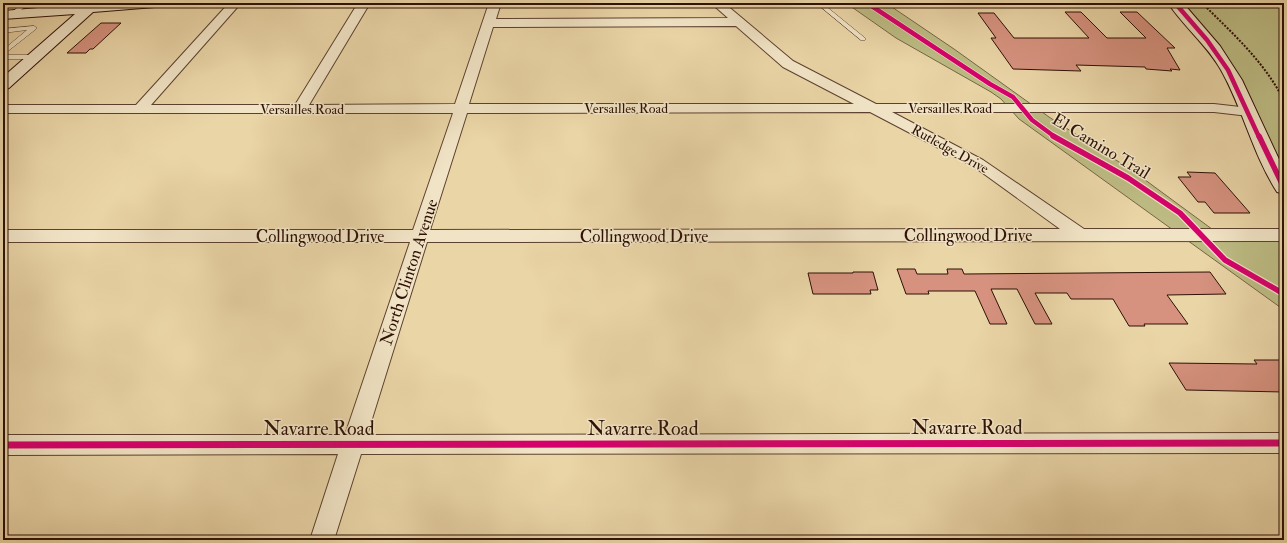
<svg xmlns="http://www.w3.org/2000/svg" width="1287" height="543" viewBox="0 0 1287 543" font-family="'IM FELL Double Pica',serif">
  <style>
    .green { fill: #bdbb83; stroke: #756644 }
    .building { fill: #d6927f; stroke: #2d1005 }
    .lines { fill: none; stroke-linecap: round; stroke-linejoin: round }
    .lane-casing { stroke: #5c412e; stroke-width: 1 }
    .street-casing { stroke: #5c412e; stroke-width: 2 }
    .secondary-casing { stroke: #2d1005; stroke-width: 2 }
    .path { stroke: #2d1005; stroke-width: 2; stroke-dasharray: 2 1.5; stroke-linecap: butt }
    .lane { fill: #f1e4c6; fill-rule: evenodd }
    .street { fill: #f1e4c6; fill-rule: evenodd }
    .secondary { fill: #f1e4c6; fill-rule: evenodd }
    .cycleway-far2-casing { stroke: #f1e4c6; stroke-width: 6 }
    .cycleway-far1-casing { stroke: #f1e4c6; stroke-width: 8 }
    .cycleway-casing { stroke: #f1e4c6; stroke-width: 10 }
    .cycleway-far2 { stroke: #d6006c; stroke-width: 4.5 }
    .cycleway-far1 { stroke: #d6006c; stroke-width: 5.5 }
    .cycleway { stroke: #d6006c; stroke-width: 7 }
    .labels { text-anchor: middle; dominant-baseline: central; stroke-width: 3; stroke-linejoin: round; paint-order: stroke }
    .far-street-label { font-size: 14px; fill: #2d1005; stroke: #f1e4c6 }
    .street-label { font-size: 17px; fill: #2d1005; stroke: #f1e4c6 }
    .near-street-label { font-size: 20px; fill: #2d1005; stroke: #f1e4c6 }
  </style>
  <rect width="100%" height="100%" fill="#ead5a7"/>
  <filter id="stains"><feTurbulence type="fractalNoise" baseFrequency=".005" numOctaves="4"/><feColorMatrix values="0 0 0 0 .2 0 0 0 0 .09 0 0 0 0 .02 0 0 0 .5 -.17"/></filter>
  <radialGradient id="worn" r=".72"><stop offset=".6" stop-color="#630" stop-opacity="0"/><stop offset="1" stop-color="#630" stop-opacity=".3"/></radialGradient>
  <path class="green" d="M846 3H886L954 49 1049 117 1133 171 1220 235H1284V310L1019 119 1001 99 991 92 896 38Z
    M1175 3H1284V188L1232 76Z"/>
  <path class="building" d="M1065 12H1081L1107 38H1146L1120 12H1137L1175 48H1167L1180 70 1170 69 1172 71 1146 69 1145 67 1076 65 1081 71 1013 69 991 38H996L978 13H994L1014 38H1089Z
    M101 23H121L93 49H90L86 53H67Z
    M1187 172 1215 173 1250 213H1214L1205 202H1198L1178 177H1191Z
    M897 269H915L917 274H948L947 269H962L964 274 1210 272 1226 294 1167 295 1188 324H1144L1145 326H1129L1113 299H1071L1067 293H1035L1052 324H1035L1017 289H991L1007 324H990L975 291H928L929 294H906Z
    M853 272H873L878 290H870L871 294H813L808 273H853Z
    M1254 360H1284V392L1186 390 1169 363 1257 364Z"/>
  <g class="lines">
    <defs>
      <path id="lane" d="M23 3H29L15 15H11V13Z
        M816 3H822L865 38V40H861Z
        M34 26 37 28 36 29 3 55V50L27 30 3 33V29Z
        M3 55H35L38 57 35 59H3Z"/>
      <path id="street" d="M229 3H241L151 105H295L358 3H370L309 105 455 104 489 3H501L496 19 728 18 711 3H724L793 61 876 104H1214L1249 108 1254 109 1256 112 1254 115 1249 116 1214 112H892L983 160 1084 229H1284V241L427 242 367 435 1284 433V453L361 454 334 540H310L338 454 3 455V435H345L410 242H3V230H413L453 113H3V105H136ZM736 26 783 67 854 104H469L493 27ZM870 112 973 166 1060 229 430 230 467 113Z"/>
      <path id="secondary" d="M86 3H162L160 6 155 7 93 12 9 88 3 90V77L75 14 3 19V11L85 4Z
        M1168 3H1183L1220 46 1242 80 1284 170V194L1277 192C1253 155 1243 109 1221 70 1207 45 1184 27 1168 3Z"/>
    </defs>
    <use href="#lane" class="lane-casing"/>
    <use href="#street" class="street-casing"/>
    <use href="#secondary" class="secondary-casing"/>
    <path class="path" d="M1202 3C1232 33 1265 62 1284 101"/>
    <use href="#lane" class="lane"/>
    <use href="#street" class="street"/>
    <use href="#secondary" class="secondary"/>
    <defs>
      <path id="cycleway-far2" d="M867 3 990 84 1013 97 1032 120 1055 137
        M1175 3 1207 40 1228 70 1259 137"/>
      <path id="cycleway-far1" d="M1053 136 1128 178 1180 213 1225 260 1284 294
        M1259 136 1284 188"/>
      <path id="cycleway" d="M3 445 1284 443"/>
    </defs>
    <use href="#cycleway-far2" class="cycleway-far2-casing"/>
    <use href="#cycleway-far1" class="cycleway-far1-casing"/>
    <use href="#cycleway" class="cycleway-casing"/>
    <use href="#cycleway-far2" class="cycleway-far2"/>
    <use href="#cycleway-far1" class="cycleway-far1"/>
    <use href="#cycleway" class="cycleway"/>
  </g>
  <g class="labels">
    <g class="far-street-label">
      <text x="626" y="108">Versailles Road</text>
      <text x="950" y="108">Versailles Road</text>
      <text x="302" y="109">Versailles Road</text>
      <text transform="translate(950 149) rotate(29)">Rutledge Drive</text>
    </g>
    <g class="street-label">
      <text transform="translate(1101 146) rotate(31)">El Camino Trail</text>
      <text x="968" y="235">Collingwood Drive</text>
      <text x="320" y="236">Collingwood Drive</text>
      <text x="644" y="236">Collingwood Drive</text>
      <text transform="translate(409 272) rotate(-72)">North Clinton Avenue</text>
    </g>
    <g class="near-street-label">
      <text x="967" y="427">Navarre Road</text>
      <text x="319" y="428">Navarre Road</text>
      <text x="643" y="428">Navarre Road</text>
    </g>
  </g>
  <rect width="1287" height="543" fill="none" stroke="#ead5a7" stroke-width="16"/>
  <rect x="4" y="4" width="1279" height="535" fill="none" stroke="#2d1005" stroke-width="2"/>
  <rect x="8" y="8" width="1271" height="527" fill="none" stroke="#2d1005"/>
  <rect width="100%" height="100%" filter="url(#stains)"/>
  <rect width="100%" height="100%" fill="url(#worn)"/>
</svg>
